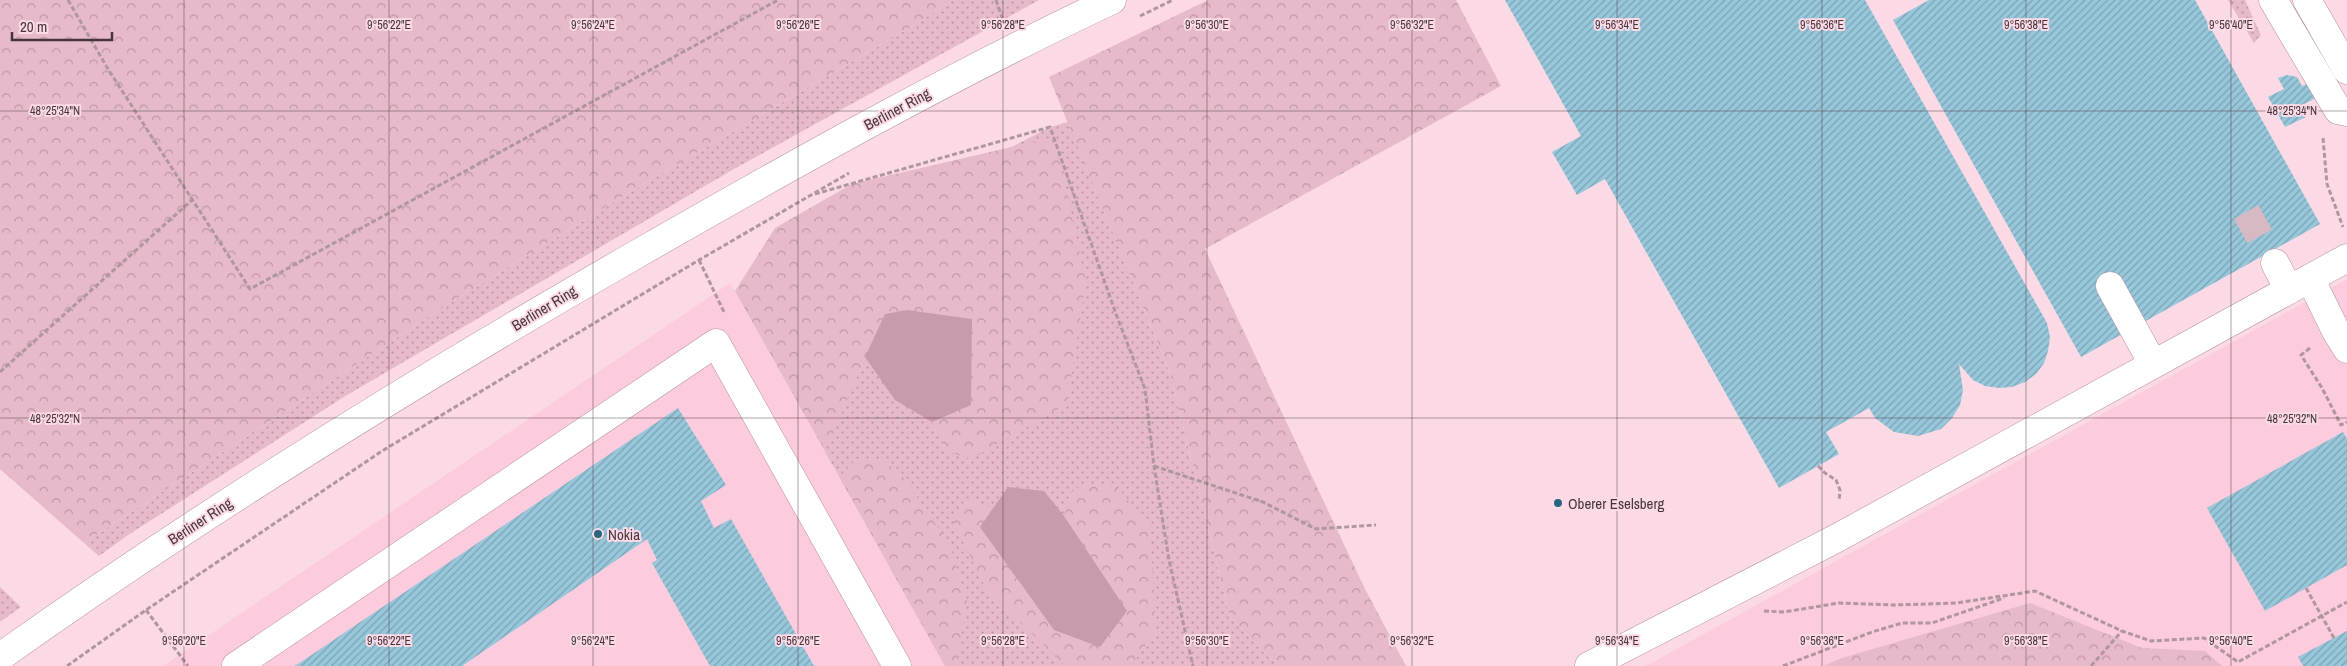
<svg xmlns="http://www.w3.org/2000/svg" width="2347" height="666" viewBox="0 0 2347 666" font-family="'Archivo Narrow',sans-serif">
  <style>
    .built { fill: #fccbdd }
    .grass { fill: url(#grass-dots) }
    .forest { fill: url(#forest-crowns) }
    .water { fill: #c89bac }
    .building { fill: url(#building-hatch) }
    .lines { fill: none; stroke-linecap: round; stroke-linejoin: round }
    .minor-tunnel { stroke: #d7b9c4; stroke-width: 28; stroke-dasharray: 28 14; stroke-linecap: butt }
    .minor-casing { stroke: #b892a0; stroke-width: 29 }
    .major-casing { stroke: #b892a0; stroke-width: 29 }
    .path { stroke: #b0969f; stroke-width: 3; stroke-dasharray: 5 2.5; stroke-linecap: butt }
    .minor { stroke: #fff; stroke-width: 28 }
    .major { stroke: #fff; stroke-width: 28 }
    .path-bridge { stroke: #b0969f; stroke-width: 3; stroke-dasharray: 5 2.5; stroke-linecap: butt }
    .ticks { fill: none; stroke: #46353b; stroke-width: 1; stroke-opacity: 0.45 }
    .poi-dot { fill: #27667c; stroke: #fbdae6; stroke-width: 2 }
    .labels { text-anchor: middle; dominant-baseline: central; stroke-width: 4; stroke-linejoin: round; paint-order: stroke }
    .street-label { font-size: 15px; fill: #46353b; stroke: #fbdae6 }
    .poi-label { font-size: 15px; fill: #46353b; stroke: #fbdae6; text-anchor: start }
    .ticks-label { font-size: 12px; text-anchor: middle; fill: #46353b; stroke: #fbdae6; stroke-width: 4; stroke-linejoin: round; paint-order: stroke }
  </style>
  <defs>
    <pattern id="grass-dots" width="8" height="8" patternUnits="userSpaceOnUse" patternTransform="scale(1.25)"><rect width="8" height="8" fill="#e7bacb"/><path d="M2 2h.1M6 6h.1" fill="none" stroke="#bd98a6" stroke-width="1.8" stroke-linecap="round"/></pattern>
    <pattern id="forest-crowns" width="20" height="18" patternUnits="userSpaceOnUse" patternTransform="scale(1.25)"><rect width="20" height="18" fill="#e7bacb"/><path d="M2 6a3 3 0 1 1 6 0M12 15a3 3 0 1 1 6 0" fill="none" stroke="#bd98a6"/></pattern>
    <pattern id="building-hatch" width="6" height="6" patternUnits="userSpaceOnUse" patternTransform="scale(1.25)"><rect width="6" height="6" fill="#97c7da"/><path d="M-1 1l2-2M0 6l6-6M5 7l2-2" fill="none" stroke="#7da2b2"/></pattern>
  </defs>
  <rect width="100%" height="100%" fill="#fbdae6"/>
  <path class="built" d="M2347 279V666H1646Z
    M730 283 945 666H163Z"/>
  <path class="grass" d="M952 0H1039L734 169 347 395 128 535 99 556 84 543 445 306 620 198 914 25Z
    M2228 0H2245L2261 35 2254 43Z
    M1068 122 1170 373 1230 617 1271 659 1281 666H945L735 291 1050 127Z
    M0 587 21 607 0 622Z"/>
  <path class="forest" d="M0 0H952L914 25 620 198 445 306 84 543 0 469Z
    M1208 0H1456L1501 86 1205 249 1365 589 1406 666H1281L1271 659 1230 617 1170 373 1049 77Z
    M1054 137 1086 281 1067 404 971 459 946 451 932 422 971 405 885 314 825 450 735 291 775 228 852 184Z
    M860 458 882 460 901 474 950 545 967 601 956 666H945L840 478 848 466Z
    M1113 483 1150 525 1156 630 1131 666H1065L986 589 953 521 966 498 992 509 980 527 1054 630 1100 647 1126 611 1064 516 1073 488Z
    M2030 603 2142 648 2205 651 2222 666H1823L1842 658Z"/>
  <path class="water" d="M907 310 972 319 971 405 932 422 895 400 865 357 885 314Z
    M1008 487 1044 491 1064 516 1127 611 1100 647 1054 630 980 527Z"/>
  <path class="building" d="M1505 0H1865L2047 323 2050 337 2048 351 2044 363 2036 374 2025 382 2012 387 1999 388 1985 386 1973 380 1959 364 1963 390 1960 405 1952 418 1941 429 1918 436 1894 432 1875 418 1869 408 1826 432 1839 454 1779 488 1605 179 1577 195 1552 152 1581 136Z
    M1929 0H2195L2320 224 2081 357 1893 20Z
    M2287 75 2297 77 2302 86 2313 81 2322 95 2300 106 2306 117 2285 127 2268 97 2284 89 2278 78Z
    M678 408 726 485 701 501 714 528 731 519 814 666H710L652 563 657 560 647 539 462 666H295Z
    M2343 432 2347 439V565L2265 611 2207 508Z
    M2347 631V666H2303L2298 657Z"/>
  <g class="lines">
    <path class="minor-tunnel" d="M2246 212 2263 242"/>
    <defs>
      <path id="minor" d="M2273 0 2338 110 2347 112
        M2307 0 2347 70
        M2275 263 2289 290
        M2310 278 2336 331 2347 349
        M2110 286 2153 364
        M236 666 716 343 897 666
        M1589 666 1837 538 2347 258"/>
      <path id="major" d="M0 657C205 511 419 379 637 254 792 165 949 77 1112 0"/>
    </defs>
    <use href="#minor" class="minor-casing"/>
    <use href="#major" class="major-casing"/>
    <path class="path" d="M68 0 108 69 250 289 778 0
      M996 0 1003 20
      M1140 16 1173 0
      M2323 138 2327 184 2343 227
      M815 194 1050 127 1116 314 1145 389 1154 466 1169 560 1193 666
      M699 260 725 314
      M2310 348 2301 355 2322 388 2341 425 2347 422
      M0 372 192 200
      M1154 466 1263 502 1316 529 1376 525
      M1818 466 1825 473 1836 480 1840 490 1839 501
      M146 610 188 666
      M1764 611 1784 612 1839 603 1894 605 1956 603 2035 591 2122 631 2151 641 2204 638 2238 662 2347 602
      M67 666 146 610 382 451 699 260 849 173
      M1783 666 1872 632 1902 623H1932L2004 598
      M2091 666 2122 631"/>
    <use href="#minor" class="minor"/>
    <use href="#major" class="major"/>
    <path class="path-bridge" d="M2306 588 2334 638"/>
  </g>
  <path class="ticks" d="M184 0V666M389 0V666M593 0V666M798 0V666M1003 0V666M1207 0V666M1412 0V666M1617 0V666M1822 0V666M2026 0V666M2231 0V666M0 111H2347M0 418H2347"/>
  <g class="poi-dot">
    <circle cx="1558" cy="503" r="5"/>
    <circle cx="598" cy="534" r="5"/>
  </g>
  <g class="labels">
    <g class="street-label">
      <text transform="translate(897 109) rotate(-28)">Berliner Ring</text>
      <text transform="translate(544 308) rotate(-31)">Berliner Ring</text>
      <text transform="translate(200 521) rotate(-33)">Berliner Ring</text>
    </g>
    <g class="poi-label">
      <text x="1568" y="503">Oberer Eselsberg</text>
      <text x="608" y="534">Nokia</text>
    </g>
  </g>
  <g class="ticks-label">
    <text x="389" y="29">9°56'22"E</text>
    <text x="593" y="29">9°56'24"E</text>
    <text x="798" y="29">9°56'26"E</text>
    <text x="1003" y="29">9°56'28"E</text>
    <text x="1207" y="29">9°56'30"E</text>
    <text x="1412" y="29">9°56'32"E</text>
    <text x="1617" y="29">9°56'34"E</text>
    <text x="1822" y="29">9°56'36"E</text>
    <text x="2026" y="29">9°56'38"E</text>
    <text x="2231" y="29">9°56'40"E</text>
    <text x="55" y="115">48°25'34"N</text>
    <text x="2292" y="115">48°25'34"N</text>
    <text x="55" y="423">48°25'32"N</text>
    <text x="2292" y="423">48°25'32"N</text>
    <text x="184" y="645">9°56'20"E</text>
    <text x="389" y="645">9°56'22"E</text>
    <text x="593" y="645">9°56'24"E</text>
    <text x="798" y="645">9°56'26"E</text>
    <text x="1003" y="645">9°56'28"E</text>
    <text x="1207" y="645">9°56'30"E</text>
    <text x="1412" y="645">9°56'32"E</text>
    <text x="1617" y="645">9°56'34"E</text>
    <text x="1822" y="645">9°56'36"E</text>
    <text x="2026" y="645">9°56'38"E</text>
    <text x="2231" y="645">9°56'40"E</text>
  </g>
  <path d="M12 32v8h100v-8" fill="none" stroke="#46353b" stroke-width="2.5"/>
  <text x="20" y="32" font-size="15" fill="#46353b" stroke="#fbdae6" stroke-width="4" paint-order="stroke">20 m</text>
</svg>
